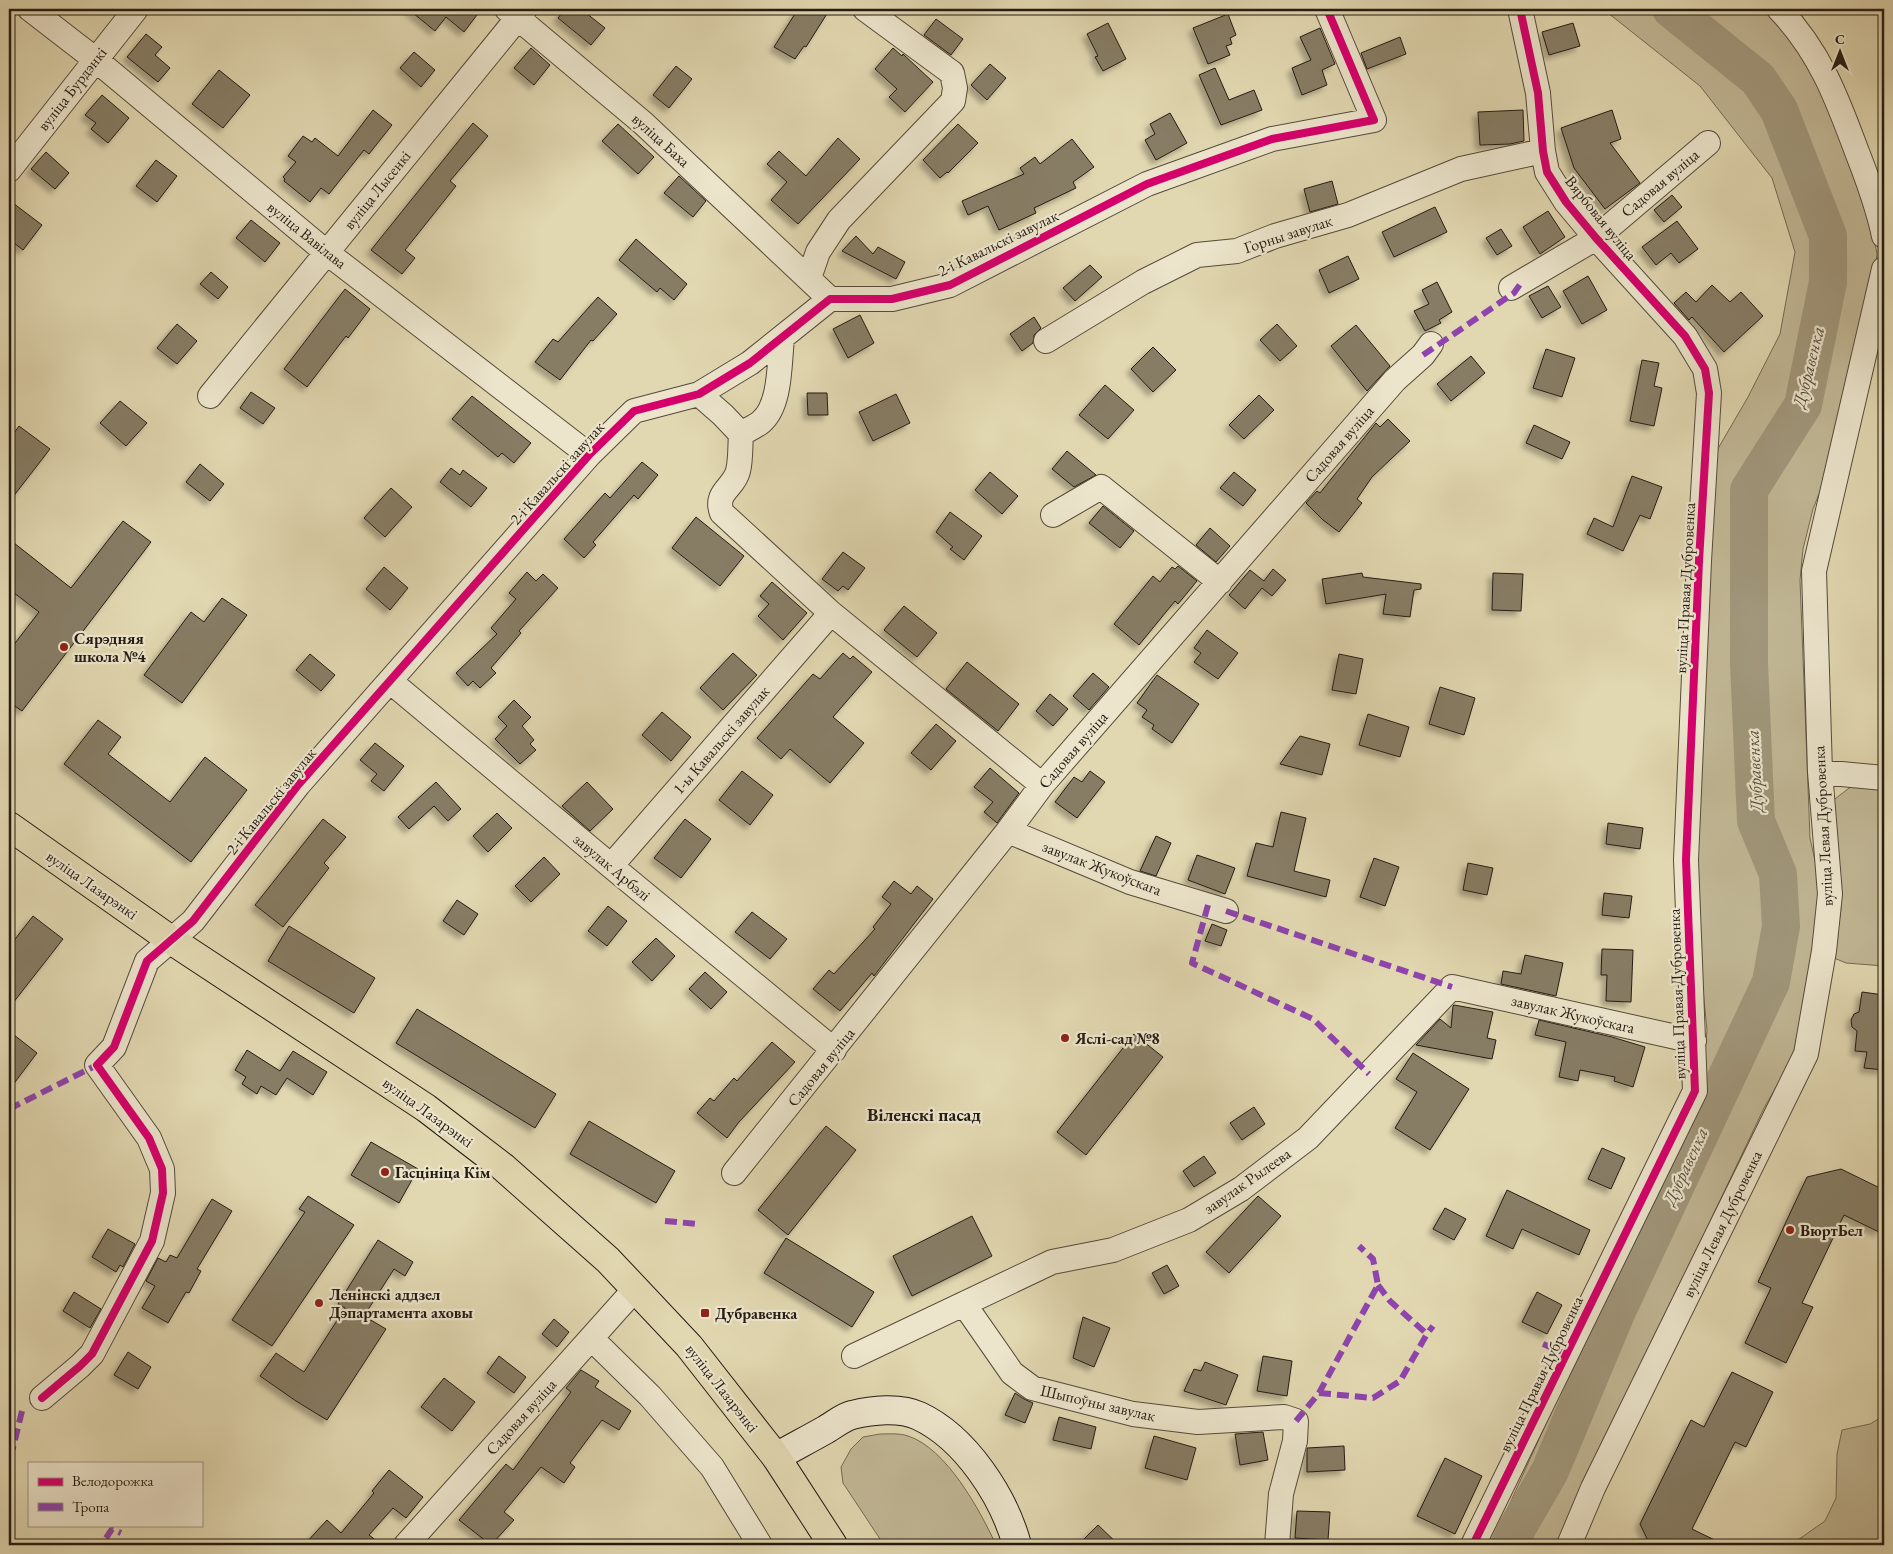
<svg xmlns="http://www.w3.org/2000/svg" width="1893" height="1554" viewBox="0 0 1893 1554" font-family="'EB Garamond',serif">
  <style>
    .green { fill: #c1b795; stroke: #736a54 }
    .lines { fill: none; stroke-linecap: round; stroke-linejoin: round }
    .river { stroke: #a1977b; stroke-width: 38 }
    .building { fill: #877d65; stroke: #251c13; filter: url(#shadow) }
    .street-casing { stroke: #544b3a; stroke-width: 26 }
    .secondary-casing { stroke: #251c13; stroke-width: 30 }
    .primary-casing { stroke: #251c13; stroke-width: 30 }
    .street { stroke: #ece5cc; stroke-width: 24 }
    .secondary { stroke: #ece5cc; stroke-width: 28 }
    .primary { stroke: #e1d7b0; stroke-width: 28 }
    .quiet { stroke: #8e44ad; stroke-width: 6; stroke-dasharray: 12 6; stroke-linecap: butt }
    .cycleway-casing { stroke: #ece5cc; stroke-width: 11 }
    .cycleway { stroke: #d6006c; stroke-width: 8 }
    .poi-dot { fill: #8f2418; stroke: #ece5cc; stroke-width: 2 }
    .labels { text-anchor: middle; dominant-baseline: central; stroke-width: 4.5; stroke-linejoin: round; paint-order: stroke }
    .street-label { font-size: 16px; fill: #251c13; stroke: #ece5cc }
    .poi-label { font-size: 16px; font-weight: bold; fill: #251c13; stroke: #ece5cc; text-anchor: start }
    .water-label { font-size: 18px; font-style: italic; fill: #574d3d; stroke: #ece5cc }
    .neighbourhood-label { font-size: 18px; font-weight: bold; fill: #251c13; stroke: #ece5cc }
  </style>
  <defs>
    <filter id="shadow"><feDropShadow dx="-4.5" dy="4.5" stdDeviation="2.5" flood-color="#0004"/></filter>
  </defs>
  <rect width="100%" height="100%" fill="#e1d7b0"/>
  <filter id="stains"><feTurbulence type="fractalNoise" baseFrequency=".004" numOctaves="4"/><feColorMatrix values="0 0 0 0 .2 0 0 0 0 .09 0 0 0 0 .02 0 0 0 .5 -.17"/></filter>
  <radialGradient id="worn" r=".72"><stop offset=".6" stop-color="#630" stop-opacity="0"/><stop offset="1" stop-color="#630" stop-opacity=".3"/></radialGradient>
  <path class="green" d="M1603 9H1769L1815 66 1869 212 1877 254 1874 286 1836 451 1813 509 1803 549 1800 580 1810 838 1820 883 1802 1042 1764 1108 1556 1545H1491L1554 1406 1701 1093 1707 1030 1696 920 1700 694 1716 452 1748 397 1780 334 1795 252 1772 178 1700 86Z
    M1853 785H1884V966L1846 963 1834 958 1841 908 1831 802Z
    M1884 1416V1545H1795V1542L1825 1521 1836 1498 1837 1454 1842 1430 1870 1424Z
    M880 1434C889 1434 900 1433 908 1436 946 1448 980 1510 996 1545H884L843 1483 841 1467 851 1449 863 1437Z"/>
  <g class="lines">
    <path class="river" d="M1509 1545 1516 1530 1550 1471 1617 1311 1771 982 1781 926 1778 874 1756 821 1749 664V490L1803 405 1828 282V236L1779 110 1758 79 1671 9"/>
  </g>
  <path class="building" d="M408 9H469L477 15 464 32 446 17 435 31Z
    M565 9H581L605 28 591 45 558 18Z
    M798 9H830L806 47 804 46 795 59 774 47Z
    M1228 14 1236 35 1230 38 1232 44 1226 46 1230 55 1208 64 1193 28Z
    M936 19 963 39 951 55 924 35Z
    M1108 23 1126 59 1103 71 1095 57 1098 56 1087 34Z
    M1573 23 1580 46 1549 55 1542 32Z
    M1320 28 1335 64 1322 70 1327 85 1302 95 1292 68 1311 60 1300 37Z
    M146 34 162 47 155 55 170 68 158 82 127 57Z
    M1400 37 1406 54 1367 69 1361 53Z
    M531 48 550 65 534 85 514 68Z
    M893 48 902 56 903 54 933 82 905 112 889 97 897 89 875 69Z
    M414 52 435 70 421 87 400 68Z
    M990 64 1006 78 987 100 971 85Z
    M676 66 692 79 669 108 653 95Z
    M1215 68 1229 100 1254 90 1262 110 1221 125 1199 75Z
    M219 70 250 95 223 128 192 104Z
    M102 95 129 118 108 143 91 129 96 123 85 115Z
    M373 110 392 125 369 154 364 150 329 194 321 188 310 202 284 181 285 179 283 177 296 162 288 156 303 136 312 142 315 138 338 156Z
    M1523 110 1524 141 1510 144 1480 145 1478 112Z
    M1612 110 1621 139 1610 143 1640 183 1605 209 1574 168 1561 128Z
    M1170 113 1187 143 1156 160 1145 140 1155 134 1150 124Z
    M473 123 488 136 450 181 456 186 405 250 415 258 402 274 371 250Z
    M618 124 654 157 638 174 602 141Z
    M958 124 978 143 948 173 947 172 940 178 923 160Z
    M838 138 860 159 798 224 771 200 787 182 767 164 779 151 806 176Z
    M1072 139 1094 167 1073 182 1076 188 1034 208 1036 213 999 230 988 206 968 215 962 201 1024 174 1020 168 1035 157 1040 164Z
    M46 152 69 173 55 189 31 169Z
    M156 160 177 176 157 202 136 186Z
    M679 176 706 201 693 217 664 193Z
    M1332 181 1338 204 1310 212 1304 189Z
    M1672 195 1682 207 1664 222 1654 210Z
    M9 200 42 225 23 250 9 239Z
    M1435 207 1447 232 1394 257 1382 232Z
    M1548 211 1565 237 1540 254 1523 227Z
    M251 220 280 243 265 262 236 238Z
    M1677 221 1698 249 1679 263 1671 253 1656 265 1642 247Z
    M1501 229 1512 246 1497 255 1486 238Z
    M856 236 873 254 878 247 905 262 896 279 842 251Z
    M636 239 687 284 674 300 660 288 657 292 619 260Z
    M1348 256 1359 279 1329 293 1319 270Z
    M1090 265 1102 277 1075 301 1063 288Z
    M211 272 228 287 218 299 200 284Z
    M1588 276 1607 310 1582 324 1563 291Z
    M1437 282 1452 312 1439 320 1441 323 1425 331 1414 311 1429 304 1422 290Z
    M1712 285 1730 302 1741 292 1763 316 1724 352 1692 317 1689 320 1674 303 1686 292 1696 302Z
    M1548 286 1561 307 1542 318 1529 296Z
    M345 289 370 309 348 338 346 336 307 387 284 369Z
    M598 297 617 314 593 341 591 340 560 380 535 362 553 339 558 342Z
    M860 315 874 343 848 358 833 329Z
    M1034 317 1041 328 1034 335 1033 343 1022 351 1010 334Z
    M177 324 197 341 177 364 157 348Z
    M1277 324 1297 346 1280 361 1260 340Z
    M1356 325 1390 366 1367 391 1331 346Z
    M1153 347 1176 370 1153 392 1131 369Z
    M1546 349 1575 358 1562 397 1533 388Z
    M1471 356 1485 373 1451 401 1437 384Z
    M1642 360 1659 363 1654 386 1662 388 1654 426 1630 421Z
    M1105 385 1134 410 1108 439 1079 415Z
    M251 392 275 408 263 424 240 408Z
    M807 393H827L828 415H808Z
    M896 394 910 423 873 441 859 412Z
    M1259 395 1274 410 1244 439 1229 425Z
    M472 396 531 443 514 463 502 453 498 457 452 419Z
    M120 401 147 423 126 446 100 423Z
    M1388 419 1410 441 1372 477 1357 499 1362 503 1339 532 1323 520 1306 503 1317 491 1320 493 1376 423 1380 427Z
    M1534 425 1570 442 1562 459 1526 443Z
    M19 426 50 449 9 502V440Z
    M1067 451 1096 475 1074 487 1052 469Z
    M642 462 658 475 638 499 634 495 593 542 596 545 584 558 564 539 605 493 610 498Z
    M200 464 224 484 210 501 186 482Z
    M451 468 460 475 463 470 487 488 471 507 440 482Z
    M990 472 1018 496 1002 514 975 490Z
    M1234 472 1256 490 1243 506 1220 488Z
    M1632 476 1662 487 1650 519 1640 515 1623 551 1587 534 1594 518 1613 527Z
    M391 488 412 507 385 537 364 518Z
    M1103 506 1134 531 1120 548 1089 523Z
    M950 512 982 536 964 560 950 549 953 547 936 532Z
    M696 517 744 556 720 586 672 548Z
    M123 521 151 542 22 711 9 702V651L39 612 9 589V539L71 588Z
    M1210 528 1230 546 1216 562 1196 545Z
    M843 552 865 568 848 590 843 586 838 591 822 579Z
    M1178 566 1197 581 1178 604 1175 601 1139 645 1114 624 1153 576 1160 582 1172 567 1175 569Z
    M384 567 408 588 390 610 366 589Z
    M1273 569 1286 580 1272 596 1262 588 1245 609 1229 595 1250 570 1264 581Z
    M527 572 536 581 543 574 558 588 519 631 521 633 491 668 496 673 480 688 473 681 468 686 456 673 497 634 491 628 516 599 509 593Z
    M1362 573 1363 577 1421 584V589L1414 590 1410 617 1383 614 1386 594 1326 604 1322 579Z
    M1493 573 1523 574 1521 611 1492 610Z
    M772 582 807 613 783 640 758 616 769 604 760 596Z
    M222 598 247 615 182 703 144 675 191 612 204 622Z
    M904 606 937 633 917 657 884 630Z
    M1207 630 1238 653 1218 679 1194 662 1201 653 1194 648Z
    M733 653 757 675 723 710 700 688Z
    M843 653 850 659 853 656 872 672 833 717 864 743 830 783 790 749 781 759 757 738 813 674 820 679Z
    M310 654 335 675 321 691 296 670Z
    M1339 654 1363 659 1356 694 1332 690Z
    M967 662 1019 704 998 731 946 689Z
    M1093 673 1109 687 1089 710 1073 696Z
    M1157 675 1199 704 1172 743 1152 729 1154 725 1142 717 1147 710 1137 703Z
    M1440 687 1475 698 1464 735 1429 724Z
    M1050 694 1068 709 1053 726 1036 711Z
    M514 700 531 717 522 726 534 740 530 744 536 750 520 764 495 739 507 726 498 717Z
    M662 712 691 737 671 761 642 735Z
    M1368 714 1409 727 1400 757 1359 745Z
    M98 720 121 737 108 754 170 802 205 757 247 790 191 862 64 764Z
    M936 724 956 741 931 770 911 753Z
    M1300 736 1330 744 1322 775 1280 764Z
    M375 743 404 766 384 791 371 781 377 774 360 760Z
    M990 768 1019 793 997 823 984 812 993 802 974 787Z
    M742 771 773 795 750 825 719 800Z
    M1090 771 1105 782 1077 818 1055 802 1074 777 1082 782Z
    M436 782 461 809 448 821 434 806 409 829 398 817Z
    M587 782 613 809 590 831 562 806Z
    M1281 812 1306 818 1294 871 1330 880 1326 897 1247 876 1256 843 1273 847Z
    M497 813 512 828 488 852 473 836Z
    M323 819 346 837 324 863 329 868 283 927 255 905Z
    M685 819 711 839 681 878 654 858Z
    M1608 823 1643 828 1640 849 1606 844Z
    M1156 836 1171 843 1156 876 1140 871Z
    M1197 855 1235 868 1225 894 1188 880Z
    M544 857 560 874 531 902 515 886Z
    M1374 858 1399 867 1385 906 1360 897Z
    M1468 863 1493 868 1487 895 1463 890Z
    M894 881 911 894 917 886 933 899 874 976 872 973 840 1011 813 989 829 970 834 974 875 929 873 927 891 904 882 897Z
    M1604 893 1632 896 1629 918 1602 915Z
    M457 900 478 914 464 935 443 921Z
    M608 906 627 921 607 946 588 931Z
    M752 912 787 939 770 959 735 932Z
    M33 916 63 939 9 1008V947Z
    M1212 924 1227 930 1221 946 1205 941Z
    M289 926 375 978 354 1013 268 961Z
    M656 938 675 956 652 981 632 962Z
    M1602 949 1633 950 1631 1002 1606 1001 1607 975H1601Z
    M1525 955 1563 963 1556 996 1501 984 1503 971 1521 974Z
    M705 972 727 992 711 1009 689 989Z
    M1862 992 1884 995V1070L1864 1068 1867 1052 1855 1051 1857 1031 1852 1027 1851 1020 1854 1014 1859 1012Z
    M1454 1005 1493 1012 1487 1038 1496 1040 1492 1059 1416 1045 1440 1019 1451 1028 1453 1006Z
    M417 1009 556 1094 535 1128 396 1043Z
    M1539 1020 1612 1037 1645 1047 1633 1087 1614 1081 1615 1077 1580 1070 1578 1081 1559 1077 1566 1042 1535 1035Z
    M9 1031 37 1053 9 1090Z
    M1134 1034 1163 1057 1086 1155 1057 1132Z
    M772 1042 795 1062 739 1122 727 1138 697 1113 710 1098 714 1101 734 1078 737 1081Z
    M247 1050 280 1071 293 1051 327 1072 313 1095 287 1078 276 1095 261 1086 257 1094 242 1084 246 1077 235 1070Z
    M1413 1053 1469 1089 1430 1150 1395 1128 1417 1092 1396 1079Z
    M1254 1107 1265 1124 1242 1140 1230 1123Z
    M589 1121 675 1171 656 1203 570 1154Z
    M826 1126 856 1150 788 1235 758 1210Z
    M371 1142 418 1169 399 1203 351 1175Z
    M1602 1148 1625 1158 1611 1189 1588 1179Z
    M1204 1156 1216 1173 1194 1187 1183 1171Z
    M1841 1169 1884 1190V1222L1879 1232 1844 1215 1802 1303 1813 1307 1786 1363 1745 1343 1771 1288 1758 1282 1807 1177Z
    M1507 1190 1590 1230 1579 1255 1522 1229 1513 1249 1486 1236Z
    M308 1196 354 1225 272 1346 232 1320 305 1212 299 1209Z
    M1258 1196 1281 1216 1229 1273 1206 1252Z
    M212 1199 232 1211 197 1269 201 1271 189 1293 186 1292 168 1323 142 1308 155 1286 146 1281 158 1258 166 1262 170 1255 177 1258Z
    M1445 1208 1466 1219 1454 1240 1433 1229Z
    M972 1216 992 1256 912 1296 893 1256Z
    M108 1229 135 1244 123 1267 120 1265 116 1272 92 1257Z
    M786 1238 874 1292 852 1327 764 1273Z
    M378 1240 413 1262 405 1276 394 1269 364 1316 386 1329 327 1420 296 1401 260 1376 276 1353 304 1372 345 1308 338 1304Z
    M1167 1265 1179 1286 1164 1294 1152 1273Z
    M74 1292 101 1309 90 1328 63 1311Z
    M1537 1292 1562 1305 1547 1334 1522 1322Z
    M1083 1317 1110 1328 1094 1367 1073 1358Z
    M554 1319 569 1332 557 1347 542 1334Z
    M128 1352 151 1367 138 1389 114 1375Z
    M499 1356 526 1377 514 1393 487 1373Z
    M1263 1356 1292 1361 1287 1396 1257 1391Z
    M1205 1362 1238 1375 1226 1405 1184 1391 1194 1369 1201 1371Z
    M581 1370 599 1381 595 1387 631 1411 619 1430 602 1420 570 1463 575 1467 564 1483 541 1467 504 1512 514 1520 491 1545 459 1520 506 1464 513 1470 571 1392 566 1388Z
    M1732 1372 1773 1392 1746 1447 1735 1442 1692 1529 1725 1545H1650L1640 1524 1691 1420 1704 1427Z
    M444 1378 475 1402 452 1431 421 1407Z
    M1015 1393 1024 1399 1033 1403 1025 1423 1005 1415Z
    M1059 1417 1096 1427 1091 1449 1053 1440Z
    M1263 1432 1268 1460 1240 1465 1235 1434Z
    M1154 1436 1196 1448 1187 1480 1145 1468Z
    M1344 1446 1345 1470 1307 1472V1448Z
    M1445 1458 1482 1476 1455 1534 1417 1516Z
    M389 1470 423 1497 406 1518 393 1508 369 1535 382 1545H304L327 1520 341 1533 374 1493 372 1491Z
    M1297 1511 1330 1512 1328 1540 1295 1538Z
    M1098 1525 1119 1545H1078Z"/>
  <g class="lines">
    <defs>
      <path id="street" d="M30 9 96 60 326 252 589 455
        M507 9 643 123 830 299
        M1779 9C1820 52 1837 98 1857 152 1868 180 1878 207 1884 236
        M9 170 136 9
        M809 278 818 252 839 220 953 101 955 88 952 73 865 9
        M1511 288 1596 238 1708 143
        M782 339C779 364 781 405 761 422 755 427 747 430 741 434 740 446 741 459 738 471 734 488 714 492 722 513L831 613 1042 785
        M1046 341 1143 282 1197 255 1237 251 1275 236 1348 215 1461 169 1543 151
        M699 394 723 415 741 434
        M210 396 525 9
        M1053 515 1101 487 1220 582
        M391 682 611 866 834 1050
        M1820 772 1884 778
        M1008 831 1130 882 1226 911
        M611 866 831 613
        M734 1173 1008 831 1042 785 1395 380 1423 355 1431 344
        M964 1304 1012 1373 1032 1388 1133 1414 1198 1422 1284 1417 1296 1421 1295 1441 1281 1494 1277 1545
        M592 1339 650 1396 712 1467 760 1545
        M854 1356 1052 1262 1113 1250 1189 1220 1241 1189 1308 1138 1452 987 1694 1041
        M42 1398 80 1366 92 1354 152 1241 163 1193 162 1169 149 1138 97 1065 114 1047 147 961 193 921 298 785 589 455 634 411 699 394 750 363 830 299H892L950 285 1147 184 1272 139 1374 120 1327 9
        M406 1545 636 1288
        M1473 1545 1695 1091 1686 860 1699 561 1709 393 1705 369 1685 336 1596 238 1566 202 1547 172 1543 151 1538 93 1520 9
        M1569 1545 1593 1488 1806 1054 1824 951 1830 894 1820 772 1814 571 1884 269"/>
      <path id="secondary" d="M776 1457C792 1448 809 1439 825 1430 834 1425 843 1417 852 1415 872 1410 900 1407 919 1416 966 1438 1004 1497 1017 1545"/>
      <path id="primary" d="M9 826 171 940 426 1108 503 1167 608 1260 689 1346 776 1457 833 1545"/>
    </defs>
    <use href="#street" class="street-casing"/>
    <use href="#secondary" class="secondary-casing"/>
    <use href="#primary" class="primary-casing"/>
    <use href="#street" class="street"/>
    <use href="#secondary" class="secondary"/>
    <use href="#primary" class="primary"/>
    <path class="quiet" d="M1423 355 1514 293 1521 283
      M1208 905 1192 963 1313 1019 1369 1074
      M1226 911 1452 987
      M9 1109 97 1065
      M665 1221 698 1224
      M1378 1285 1390 1301 1427 1334
      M1543 1344 1567 1354
      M1319 1393 1373 1398 1400 1381 1427 1334 1433 1326
      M1296 1421 1319 1393 1378 1285 1373 1259 1359 1246
      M9 1457 13 1448 22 1411
      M106 1538 112 1529 121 1533"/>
    <defs>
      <path id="cycleway" d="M42 1398 80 1366 92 1354 152 1241 163 1193 162 1169 149 1138 97 1065 114 1047 147 961 193 921 298 785 589 455 634 411 699 394 750 363 830 299H892L950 285 1147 184 1272 139 1374 120 1327 9
        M1473 1545 1695 1091 1686 860 1699 561 1709 393 1705 369 1685 336 1596 238 1566 202 1547 172 1543 151 1538 93 1520 9"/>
    </defs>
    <use href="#cycleway" class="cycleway-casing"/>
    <use href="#cycleway" class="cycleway"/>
  </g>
  <g class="poi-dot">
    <circle cx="64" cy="647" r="5"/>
    <circle cx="1065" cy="1038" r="5"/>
    <circle cx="385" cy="1172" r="5"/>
    <circle cx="1790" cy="1230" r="5"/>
    <circle cx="319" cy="1303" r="5"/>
    <rect x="700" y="1308" width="10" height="10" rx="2.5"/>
  </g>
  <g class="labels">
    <g class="street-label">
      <text transform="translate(72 89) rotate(-52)">вуліца Бурдэнкі</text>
      <text transform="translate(661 140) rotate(42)">вуліца Баха</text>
      <text transform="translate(1660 183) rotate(-40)">Садовая вуліца</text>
      <text transform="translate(377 190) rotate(-51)">вуліца Лысенкі</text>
      <text transform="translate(1601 218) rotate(51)">Вярбовая вуліца</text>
      <text transform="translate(1288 234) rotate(-18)">Горны завулак</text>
      <text transform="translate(307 235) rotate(39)">вуліца Вавілава</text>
      <text transform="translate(998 243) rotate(-26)">2-і Кавальскі завулак</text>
      <text transform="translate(1339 444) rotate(-49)">Садовая вуліца</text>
      <text transform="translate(557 473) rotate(-48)">2-і Кавальскі завулак</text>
      <text transform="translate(1685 588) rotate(-87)">вуліца Правая Дубровенка</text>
      <text transform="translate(721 740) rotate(-49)">1-ы Кавальскі завулак</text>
      <text transform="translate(1073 750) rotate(-49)">Садовая вуліца</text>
      <text transform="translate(271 801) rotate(-51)">2-і Кавальскі завулак</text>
      <text transform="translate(1823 826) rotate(-93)">вуліца Левая Дубровенка</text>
      <text transform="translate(612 867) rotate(40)">завулак Арбэлі</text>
      <text transform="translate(1102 868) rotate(21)">завулак Жукоўскага</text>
      <text transform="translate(92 885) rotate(35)">вуліца Лазарэнкі</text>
      <text transform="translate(1677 994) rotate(-92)">вуліца Правая Дубровенка</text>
      <text transform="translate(1573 1014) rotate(13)">завулак Жукоўскага</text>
      <text transform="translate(821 1067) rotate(-51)">Садовая вуліца</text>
      <text transform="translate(428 1112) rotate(36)">вуліца Лазарэнкі</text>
      <text transform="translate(1247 1181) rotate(-35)">завулак Рылеева</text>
      <text transform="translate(1722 1224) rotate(-64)">вуліца Левая Дубровенка</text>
      <text transform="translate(1541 1374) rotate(-64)">вуліца Правая Дубровенка</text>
      <text transform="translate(722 1388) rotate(52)">вуліца Лазарэнкі</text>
      <text transform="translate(1098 1403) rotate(13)">Шыпоўны завулак</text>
      <text transform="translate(521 1417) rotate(-48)">Садовая вуліца</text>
    </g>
    <g class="poi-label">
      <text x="74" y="638">Сярэдняя<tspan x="74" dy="18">школа №4</tspan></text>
      <text x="1075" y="1038">Яслі-сад №8</text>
      <text x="395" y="1172">Гасцініца Кім</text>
      <text x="1800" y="1230">ВюртБел</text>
      <text x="329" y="1294">Ленінскі аддзел<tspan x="329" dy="18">Дэпартамента аховы</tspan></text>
      <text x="715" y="1313">Дубравенка</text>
    </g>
    <g class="water-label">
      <text transform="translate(1808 367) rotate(-76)">Дубравенка</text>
      <text transform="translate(1754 771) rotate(-93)">Дубравенка</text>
      <text transform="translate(1685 1166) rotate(-65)">Дубравенка</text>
    </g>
    <g class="neighbourhood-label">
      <text x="924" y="1114">Віленскі пасад</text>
    </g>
  </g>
  <rect width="1893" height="1554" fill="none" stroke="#e1d7b0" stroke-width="30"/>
  <rect x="10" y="10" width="1873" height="1534" fill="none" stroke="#251c13" stroke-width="2.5"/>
  <rect x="15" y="15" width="1863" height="1524" fill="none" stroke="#251c13"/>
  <rect x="28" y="1462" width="175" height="65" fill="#ece5cc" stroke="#9c9582"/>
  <rect x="38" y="1478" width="25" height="8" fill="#d6006c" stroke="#9c9582"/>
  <text x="72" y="1486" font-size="15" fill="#251c13">Велодорожка</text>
  <rect x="38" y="1503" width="25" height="8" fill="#8e44ad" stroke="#9c9582"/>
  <text x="72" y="1512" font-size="15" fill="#251c13">Тропа</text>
  <g transform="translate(1840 52)" stroke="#ece5cc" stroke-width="4" paint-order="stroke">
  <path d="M0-4L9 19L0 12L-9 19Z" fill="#251c13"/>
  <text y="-8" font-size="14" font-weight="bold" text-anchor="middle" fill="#251c13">С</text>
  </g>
  <rect width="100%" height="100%" filter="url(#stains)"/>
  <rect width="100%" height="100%" fill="url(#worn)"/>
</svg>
